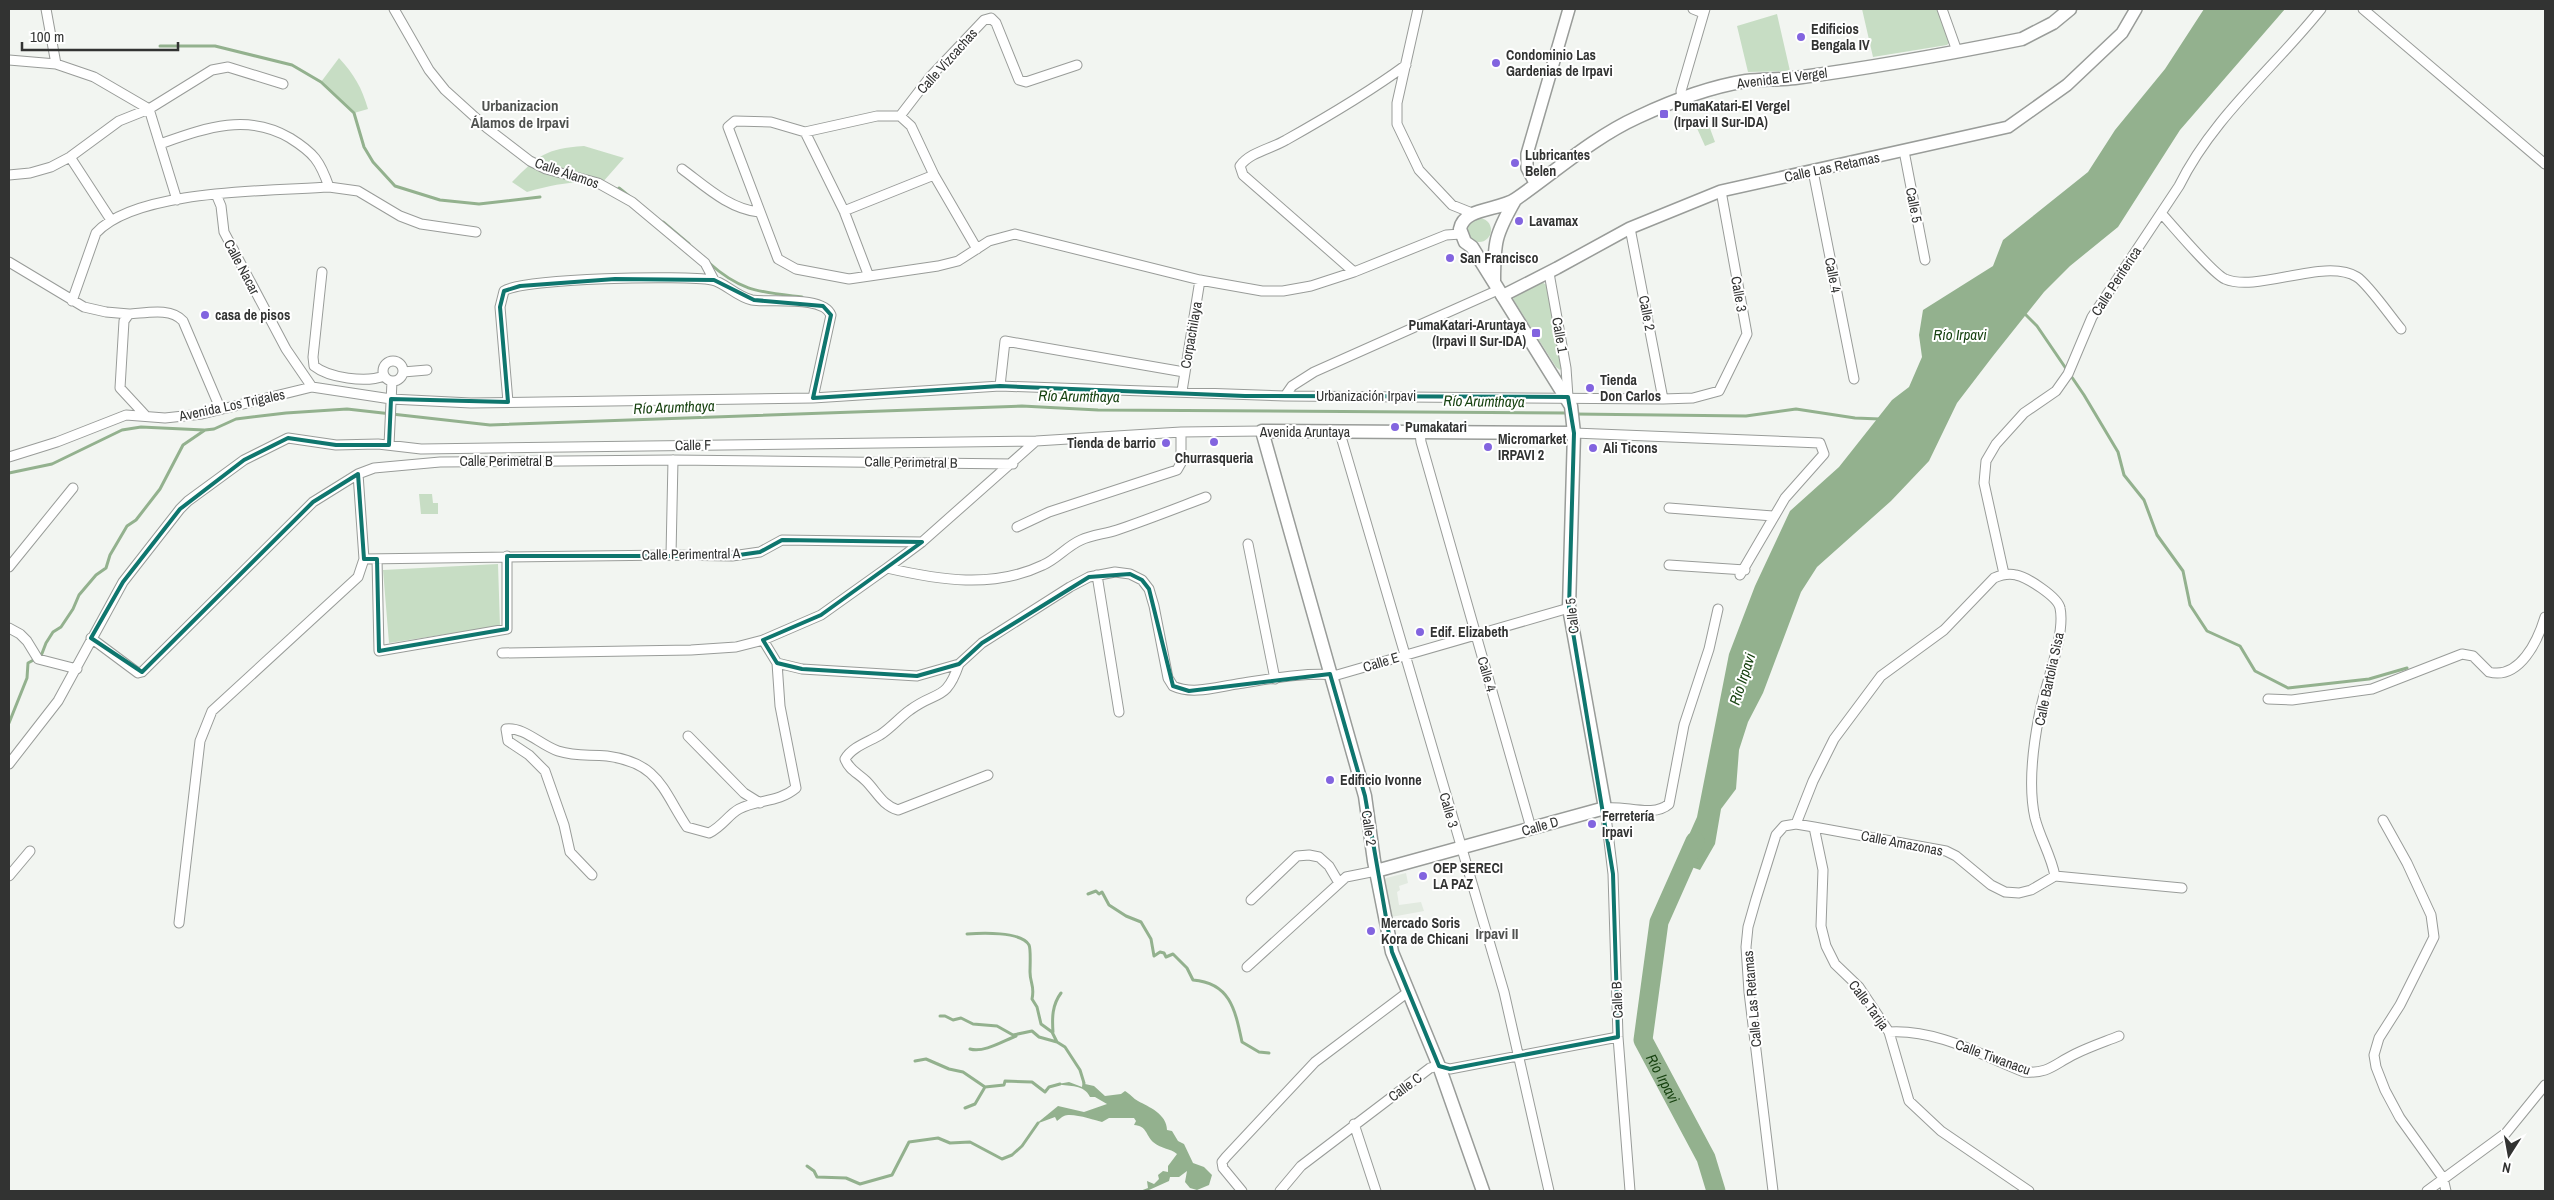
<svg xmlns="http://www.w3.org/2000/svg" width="2554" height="1200" viewBox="0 0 2554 1200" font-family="'Archivo Narrow',sans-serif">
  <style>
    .built { fill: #e2eae0 }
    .green { fill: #c7ddc4 }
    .water { fill: #93b18e }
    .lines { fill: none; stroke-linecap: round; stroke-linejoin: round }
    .stream { stroke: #93b18e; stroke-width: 3 }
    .river { stroke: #93b18e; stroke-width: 19 }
    .minor-casing { stroke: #999c99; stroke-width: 11 }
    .tertiary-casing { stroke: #999c99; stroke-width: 14 }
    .secondary-casing { stroke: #999c99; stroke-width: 15 }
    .minor { stroke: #fff; stroke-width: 9 }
    .tertiary { stroke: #fff; stroke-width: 11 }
    .secondary { stroke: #fff; stroke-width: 12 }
    .marked { fill: none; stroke: #0f766e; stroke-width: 4; stroke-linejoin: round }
    .poi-dot { fill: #8264df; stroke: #fff; stroke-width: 2 }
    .labels { text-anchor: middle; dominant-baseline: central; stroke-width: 4; stroke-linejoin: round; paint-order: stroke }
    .poi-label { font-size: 14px; font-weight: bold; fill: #323332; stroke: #fff; text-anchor: start }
    .street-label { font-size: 14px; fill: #323332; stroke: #fff }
    .neighbourhood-label { font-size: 15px; font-weight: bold; fill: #505250; stroke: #fff }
    .water-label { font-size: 15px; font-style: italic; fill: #174210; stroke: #fff }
  </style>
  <rect width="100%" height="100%" fill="#f2f5f1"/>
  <path class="built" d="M1406 873 1408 883 1399 886 1400 890 1397 892 1399 905 1421 902 1424 911 1391 917 1383 882 1386 878Z"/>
  <path class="green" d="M1862 9H1938L1951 41 1947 45 1873 57Z
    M1777 14 1790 71 1748 72 1737 26Z
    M339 58C354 74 362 88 368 109L354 113 321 82Z
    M1708 123 1715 142 1705 146 1696 126Z
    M584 146 624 158 602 183C575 180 553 185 527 192L512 182C539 155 545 149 584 146Z
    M1467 230a12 12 0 1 1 24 0a12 12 0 1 1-24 0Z
    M1542 282 1548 286 1562 368 1560 370 1556 367 1513 299 1515 295Z
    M419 494H432L433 503H438V514H421Z
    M498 564 500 626 389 643 383 570Z"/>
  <path class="water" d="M2204 9H2285L2180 130 2118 227 2070 266 2044 292 1993 356 1957 403 1929 461 1891 501 1817 567 1801 592 1763 693 1748 722 1739 750 1736 789 1721 809 1715 844 1700 870 1677 862 1697 817 1729 654 1755 586 1790 511 1839 467 1892 400 1909 387 1922 357 1919 335 1923 310 1993 266 2003 240 2088 172 2115 130 2165 69Z
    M1083 1079 1085 1084 1094 1086 1105 1096 1121 1094 1125 1091C1129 1093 1134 1099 1138 1101 1149 1107 1167 1114 1167 1130L1172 1131 1178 1141 1184 1144 1193 1163 1204 1167 1212 1175 1209 1185 1197 1190 1190 1188 1185 1182 1187 1171 1179 1177H1170L1169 1181 1149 1190 1140 1191 1148 1188 1147 1181 1154 1184 1159 1179 1158 1175 1163 1171 1168 1172V1166L1177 1154C1170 1148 1161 1149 1153 1142 1145 1134 1147 1126 1134 1125L1136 1121 1134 1118H1109L1102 1122C1095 1120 1071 1112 1064 1116 1061 1117 1060 1119 1057 1121L1055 1117 1036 1124 1058 1106 1084 1112 1107 1104 1095 1097H1090C1084 1084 1070 1087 1058 1084L1069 1082 1082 1087Z"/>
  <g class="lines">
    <path class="stream" d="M160 46H215L292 65 321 82 354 113 364 147 373 162 395 186 440 200 479 204 540 197
      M619 188 629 196
      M663 222 689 244
      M708 262C741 292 760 292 802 297
      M2023 312 2037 326 2084 395 2118 452 2124 475 2144 500 2157 535 2183 571 2190 605 2207 631 2240 646 2255 671 2288 688 2369 679 2407 668
      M1574 414 1746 416 1796 409 1855 418 1880 419
      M9 473 52 464 122 430 141 427 204 430
      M9 723 27 678 28 663 41 656 46 643 53 632 61 627 73 609 79 595 96 575 106 568 110 555 127 526 136 520 160 489 183 445 205 430 214 429 236 419 286 413 347 409 490 425 1022 406 1098 410 1568 413
      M1088 894 1096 891 1099 894 1102 892 1109 905 1126 916 1141 922 1151 939 1154 956 1160 952 1164 953 1166 957 1173 954 1187 968 1193 980C1230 983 1235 1009 1242 1042L1259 1052 1269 1053
      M967 934C980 933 1021 931 1029 945 1031 949 1030 967 1030 972 1030 983 1035 986 1032 999L1037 1007 1041 1024 1052 1032 1057 1042 1065 1047 1080 1070 1084 1083
      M940 1016H945L953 1020 961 1018 973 1024 997 1026 1013 1035 1032 1031 1039 1037 1057 1042
      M1053 1032C1052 1018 1052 1005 1061 993
      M970 1049C984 1053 1003 1041 1016 1036
      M915 1061 926 1059 949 1069 963 1072 985 1087 1004 1085 1005 1081 1032 1082 1045 1092 1049 1087 1060 1084
      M965 1108 975 1104 985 1087
      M807 1166 814 1171 817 1177 846 1178 860 1184 892 1175 909 1142 938 1138 950 1143 970 1142 1002 1159 1012 1155 1022 1146 1038 1123"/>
    <path class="river" id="s1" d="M1695 841 1659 922 1643 1040 1706 1158 1716 1191"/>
    <defs>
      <path id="minor" d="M46 9 56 64
        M394 9 429 70 445 90 487 128 530 161 546 169 598 183 632 202 705 263 714 280
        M1418 9 1397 103V124L1419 170 1452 205 1472 213
        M1693 9 1703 13
        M1942 9 1957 51
        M2363 9 2545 164
        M9 60 56 64 94 77 149 109 177 200
        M1682 99 1681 91 1705 9
        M900 116 930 77 984 20 991 18 996 23 1019 80 1026 82 1077 65
        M805 132 844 211 868 274
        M160 144C203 129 246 112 290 138 314 153 320 161 329 187
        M1904 151 1925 260
        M70 157 111 220
        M682 169C705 186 729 209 759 212
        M1813 171 1854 379
        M9 175 30 173 51 167 70 157 119 121 149 109 212 70 228 67 283 84
        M216 194 221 206 224 232 286 349 312 387
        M844 211 934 175
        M2161 213C2173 226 2212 273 2225 279 2258 293 2325 257 2357 277 2368 284 2391 317 2401 329
        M1630 228 1663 399
        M977 249 934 175 911 126 900 116H877L805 132 771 122 735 121 728 127 778 259 796 269 849 279 938 266 958 261 989 241 1015 234 1200 280 1262 291H1283L1311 286 1354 272 1446 235 1461 234
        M9 262 84 307 106 312 129 314
        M322 272 313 357 314 366C329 378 366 383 384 376
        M1354 272 1243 175 1240 166C1250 152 1271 149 1286 140 1327 117 1368 93 1406 65
        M1549 273 1566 368 1568 397
        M72 301 96 233C136 189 271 191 329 187L358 191 400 216 421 224 476 232
        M383 371a10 10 0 1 1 20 0a10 10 0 1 1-20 0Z
        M403 372 427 370
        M1000 386 1005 341 1184 372
        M1182 391 1200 280
        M1285 396 1663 399 1693 398 1719 391 1747 334 1721 191
        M508 402 500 307 504 291C523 278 685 275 712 280 724 282 737 297 752 300 770 303 823 295 831 315L813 398
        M145 415 120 388 124 321 129 314C146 313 171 307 183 321L220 408
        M1342 432V440L1504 992 1549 1191
        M1420 433 1421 442 1531 828
        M1574 433 1820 443 1824 454 1785 498 1740 575
        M389 445 392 381
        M9 457 57 442 126 415 165 418 202 414 312 387 391 399 471 403 813 398 1000 386 1285 396 1292 386 1314 372 1498 290
        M1669 508 1773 516
        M1017 527 1049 512 1177 470 1181 463V432
        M1248 544 1275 679
        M671 555 673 460
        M364 559 671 555 732 556 760 552 782 540 922 542
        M377 559 379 651 507 629V556
        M1669 565 1745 570
        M9 567 73 488
        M887 568C939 580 993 589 1043 565 1057 559 1067 546 1081 540 1092 535 1105 534 1117 530 1147 520 1177 508 1206 497
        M2004 574 1984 483 1986 461 1996 444 2024 413 2056 391 2068 374 2092 317 2179 186C2213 117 2274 68 2321 9
        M1097 575 1119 712
        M9 628 20 634 27 641 38 659 77 669
        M91 638 138 673 142 672 313 502 358 474 374 468 440 462 673 460 1013 464
        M763 640 777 663 802 669 917 676 959 664 982 643 1070 587 1089 577 1115 572 1130 574 1142 580 1149 589 1154 606 1168 678 1173 686C1192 695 1217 687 1237 684 1270 679 1304 672 1337 675L1569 608
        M502 653 691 650 736 647 763 640 821 615 887 568 922 542 1036 441
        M959 664C946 702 937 690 910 710 900 717 891 728 880 735 868 742 852 747 845 759 849 770 858 773 866 781 877 792 882 805 898 810L988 775
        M2268 699 2292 700 2372 689 2462 654 2473 656 2489 672C2520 680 2538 640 2545 617
        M688 736 744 793 760 803
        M9 764 58 701 123 582 180 509 188 501 244 460 288 438 336 445 378 444 421 449 1036 441 1181 432 1262 431
        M2383 820 2407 863 2431 915 2434 937 2400 1005 2379 1038 2374 1055 2376 1067 2385 1090 2400 1118 2443 1178 2446 1191
        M1796 824 1813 781 1834 739 1881 676 1944 630 1994 578C2001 575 2008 573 2016 575 2027 577 2058 597 2060 608 2066 635 2044 687 2039 716 2033 747 2028 787 2035 818 2040 838 2051 855 2055 876
        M1814 827 1823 870 1821 926 1826 946 1835 964 1859 987 1889 1032 1909 1101 1941 1131 2029 1191
        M592 875 570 852 564 825 545 771 529 755 508 741 506 729C525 727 540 745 558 751 577 757 589 754 607 756 659 763 662 789 687 827L709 833C723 826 728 815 739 809 758 799 778 803 796 788L780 706 777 663
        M9 876 30 851
        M1251 900 1297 856 1309 855 1319 857 1329 866 1339 883
        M179 923 200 741 212 711 358 577 364 559 358 474
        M1247 967 1346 877 1376 871
        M1889 1032C1937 1029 1981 1055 2024 1072 2049 1074 2054 1064 2075 1054 2089 1047 2104 1042 2119 1036
        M1354 1124 1376 1191
        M1242 1191 1223 1168 1222 1162 1226 1157 1315 1062 1408 992
        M1280 1191 1301 1166 1430 1068 1439 1066 1450 1069 1618 1037
        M1630 1191 1618 1037 1613 874 1605 808C1625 805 1653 818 1669 804L1684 725 1709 649 1718 609
        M1773 1191 1749 992 1746 947 1748 927 1756 899 1776 835 1784 826 1796 824 1814 827 1946 851 1956 856 1991 885 2005 892 2019 893 2031 890 2055 876 2182 888
        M2427 1191 2506 1133 2545 1085"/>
      <path id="tertiary" d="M1535 183 1527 168V154L1569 9
        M1502 296 1557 268 1630 228 1721 191 2008 127 2067 85 2122 33 2136 9"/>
      <path id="secondary" d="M1494 282C1494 242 1495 235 1515 200
        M1376 871 1605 808 1569 608 1574 433 1571 406 1472 247 1465 242 1460 229C1464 207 1499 211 1516 199 1556 171 1594 137 1638 117 1672 101 1709 87 1746 81 1762 79 1778 80 1795 78 1870 68 1947 54 2022 39L2053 23 2070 9
        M1483 1191 1439 1066 1392 952 1374 861 1365 796 1262 431 1574 433"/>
    </defs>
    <use href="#minor" class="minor-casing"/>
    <use href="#tertiary" class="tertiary-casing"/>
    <use href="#secondary" class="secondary-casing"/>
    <use href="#minor" class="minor"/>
    <use href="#tertiary" class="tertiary"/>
    <use href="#secondary" class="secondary"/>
  </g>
  <path class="marked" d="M615 279 714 280 754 300 823 306 831 315 813 398 1000 386 1245 396 1568 397 1574 433 1569 608 1613 874 1618 1037 1450 1069 1439 1066 1392 952 1365 796 1330 674 1189 691 1173 686 1149 589 1142 580 1130 574 1089 577 982 643 959 664 917 676 802 669 777 663 763 640 821 615 922 542 782 540 760 552 732 556H507V629L379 651 377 559H364L358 474 313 502 142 672 91 638 123 582 180 509 244 460 288 438 336 445H389L391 399 508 402 500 307 504 291 520 286Z"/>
  <g class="poi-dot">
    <circle cx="1801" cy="37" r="5"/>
    <circle cx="1496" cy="63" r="5"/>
    <rect x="1659" y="109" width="10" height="10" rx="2.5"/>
    <circle cx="1515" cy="163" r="5"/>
    <circle cx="1519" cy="221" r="5"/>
    <circle cx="1450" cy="258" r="5"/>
    <circle cx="205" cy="315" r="5"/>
    <rect x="1531" y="328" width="10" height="10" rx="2.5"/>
    <circle cx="1590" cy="388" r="5"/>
    <circle cx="1395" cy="427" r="5"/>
    <circle cx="1214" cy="442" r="5"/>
    <circle cx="1166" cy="443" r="5"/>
    <circle cx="1488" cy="447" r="5"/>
    <circle cx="1593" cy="448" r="5"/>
    <circle cx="1420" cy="632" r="5"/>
    <circle cx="1330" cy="780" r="5"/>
    <circle cx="1592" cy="824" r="5"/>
    <circle cx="1423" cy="876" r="5"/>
    <circle cx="1371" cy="931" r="5"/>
  </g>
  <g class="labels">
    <g class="poi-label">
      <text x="1811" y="29">Edificios<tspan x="1811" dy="16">Bengala IV</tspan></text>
      <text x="1506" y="55">Condominio Las<tspan x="1506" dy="16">Gardenias de Irpavi</tspan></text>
      <text x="1674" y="106">PumaKatari-El Vergel<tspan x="1674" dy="16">(Irpavi II Sur-IDA)</tspan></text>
      <text x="1525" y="155">Lubricantes<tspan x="1525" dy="16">Belen</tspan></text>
      <text x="1529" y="221">Lavamax</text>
      <text x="1460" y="258">San Francisco</text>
      <text x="215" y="315">casa de pisos</text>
      <text x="1526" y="325" text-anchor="end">PumaKatari-Aruntaya<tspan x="1526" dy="16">(Irpavi II Sur-IDA)</tspan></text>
      <text x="1600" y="380">Tienda<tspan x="1600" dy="16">Don Carlos</tspan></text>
      <text x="1405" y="427">Pumakatari</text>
      <text x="1498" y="439">Micromarket<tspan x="1498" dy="16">IRPAVI 2</tspan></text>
      <text x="1156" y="443" text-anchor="end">Tienda de barrio</text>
      <text x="1603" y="448">Ali Ticons</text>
      <text x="1214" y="458" text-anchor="middle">Churrasqueria</text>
      <text x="1430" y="632">Edif. Elizabeth</text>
      <text x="1340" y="780">Edificio Ivonne</text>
      <text x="1602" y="816">Ferretería<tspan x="1602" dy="16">Irpavi</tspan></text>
      <text x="1433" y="868">OEP SERECI<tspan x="1433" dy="16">LA PAZ</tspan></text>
      <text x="1381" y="923">Mercado Soris<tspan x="1381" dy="16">Kora de Chicani</tspan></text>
    </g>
    <g class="street-label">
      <text transform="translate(947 61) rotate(-48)">Calle Vizcachas</text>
      <text transform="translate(1782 78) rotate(-7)">Avenida El Vergel</text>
      <text transform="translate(1832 167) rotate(-12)">Calle Las Retamas</text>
      <text transform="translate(567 173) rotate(19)">Calle Álamos</text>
      <text transform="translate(1914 205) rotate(79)">Calle 5</text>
      <text transform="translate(242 267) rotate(62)">Calle Nacar</text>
      <text transform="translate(1833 275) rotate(79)">Calle 4</text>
      <text transform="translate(2116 281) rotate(-57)">Calle Periferica</text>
      <text transform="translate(1739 294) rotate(80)">Calle 3</text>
      <text transform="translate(1647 313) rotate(79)">Calle 2</text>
      <text transform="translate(1191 335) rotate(-80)">Corpachilaya</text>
      <text transform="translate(1560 335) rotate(80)">Calle 1</text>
      <text x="1366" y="396">Urbanización Irpavi</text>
      <text transform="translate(232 405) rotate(-12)">Avenida Los Trigales</text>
      <text x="1305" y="432">Avenida Aruntaya</text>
      <text transform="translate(693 445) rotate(-1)">Calle F</text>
      <text x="506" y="461">Calle Perimetral B</text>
      <text transform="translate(911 462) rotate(1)">Calle Perimetral B</text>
      <text transform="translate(691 554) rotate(-1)">Calle Perimentral A</text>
      <text transform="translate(1572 616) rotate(-96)">Calle 5</text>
      <text transform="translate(1381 662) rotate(-17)">Calle E</text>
      <text transform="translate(1487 674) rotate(74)">Calle 4</text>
      <text transform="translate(2049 679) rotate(-78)">Calle Bartolia Sisa</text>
      <text transform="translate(1449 810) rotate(74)">Calle 3</text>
      <text transform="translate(1540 826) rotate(-16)">Calle D</text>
      <text transform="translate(1369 828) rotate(82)">Calle 2</text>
      <text transform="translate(1902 843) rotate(11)">Calle Amazonas</text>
      <text transform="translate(1752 999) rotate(-95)">Calle Las Retamas</text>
      <text transform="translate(1617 1000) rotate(-92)">Calle B</text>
      <text transform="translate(1869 1005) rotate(54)">Calle Tarija</text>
      <text transform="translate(1993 1057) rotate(20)">Calle Tiwanacu</text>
      <text transform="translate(1405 1087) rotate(-37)">Calle C</text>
    </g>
    <g class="neighbourhood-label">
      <text x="520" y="105">Urbanizacion<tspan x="520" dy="17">Álamos de Irpavi</tspan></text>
      <text x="1497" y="933">Irpavi II</text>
    </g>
    <g class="water-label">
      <text x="1960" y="334">Río Irpavi</text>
      <text transform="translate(1079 396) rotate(1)">Río Arumthaya</text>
      <text transform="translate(1484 401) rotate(1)">Río Arumthaya</text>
      <text transform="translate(674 407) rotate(-2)">Río Arumthaya</text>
      <text transform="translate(1742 679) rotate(-72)">Río Irpavi</text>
      <text stroke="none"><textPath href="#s1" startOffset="251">Río Irpavi</textPath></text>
    </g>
  </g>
  <rect width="2554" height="1200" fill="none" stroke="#323332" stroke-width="20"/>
  <g transform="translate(2509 1155) rotate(191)" stroke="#ffffff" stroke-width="4" paint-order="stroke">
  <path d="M0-4L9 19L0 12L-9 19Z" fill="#323332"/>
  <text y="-8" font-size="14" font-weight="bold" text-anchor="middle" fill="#323332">N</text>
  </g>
  <path d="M22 42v8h156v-8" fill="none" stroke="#323332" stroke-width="2.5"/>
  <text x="30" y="42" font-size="15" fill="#323332" stroke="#ffffff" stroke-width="4" paint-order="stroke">100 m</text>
</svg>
